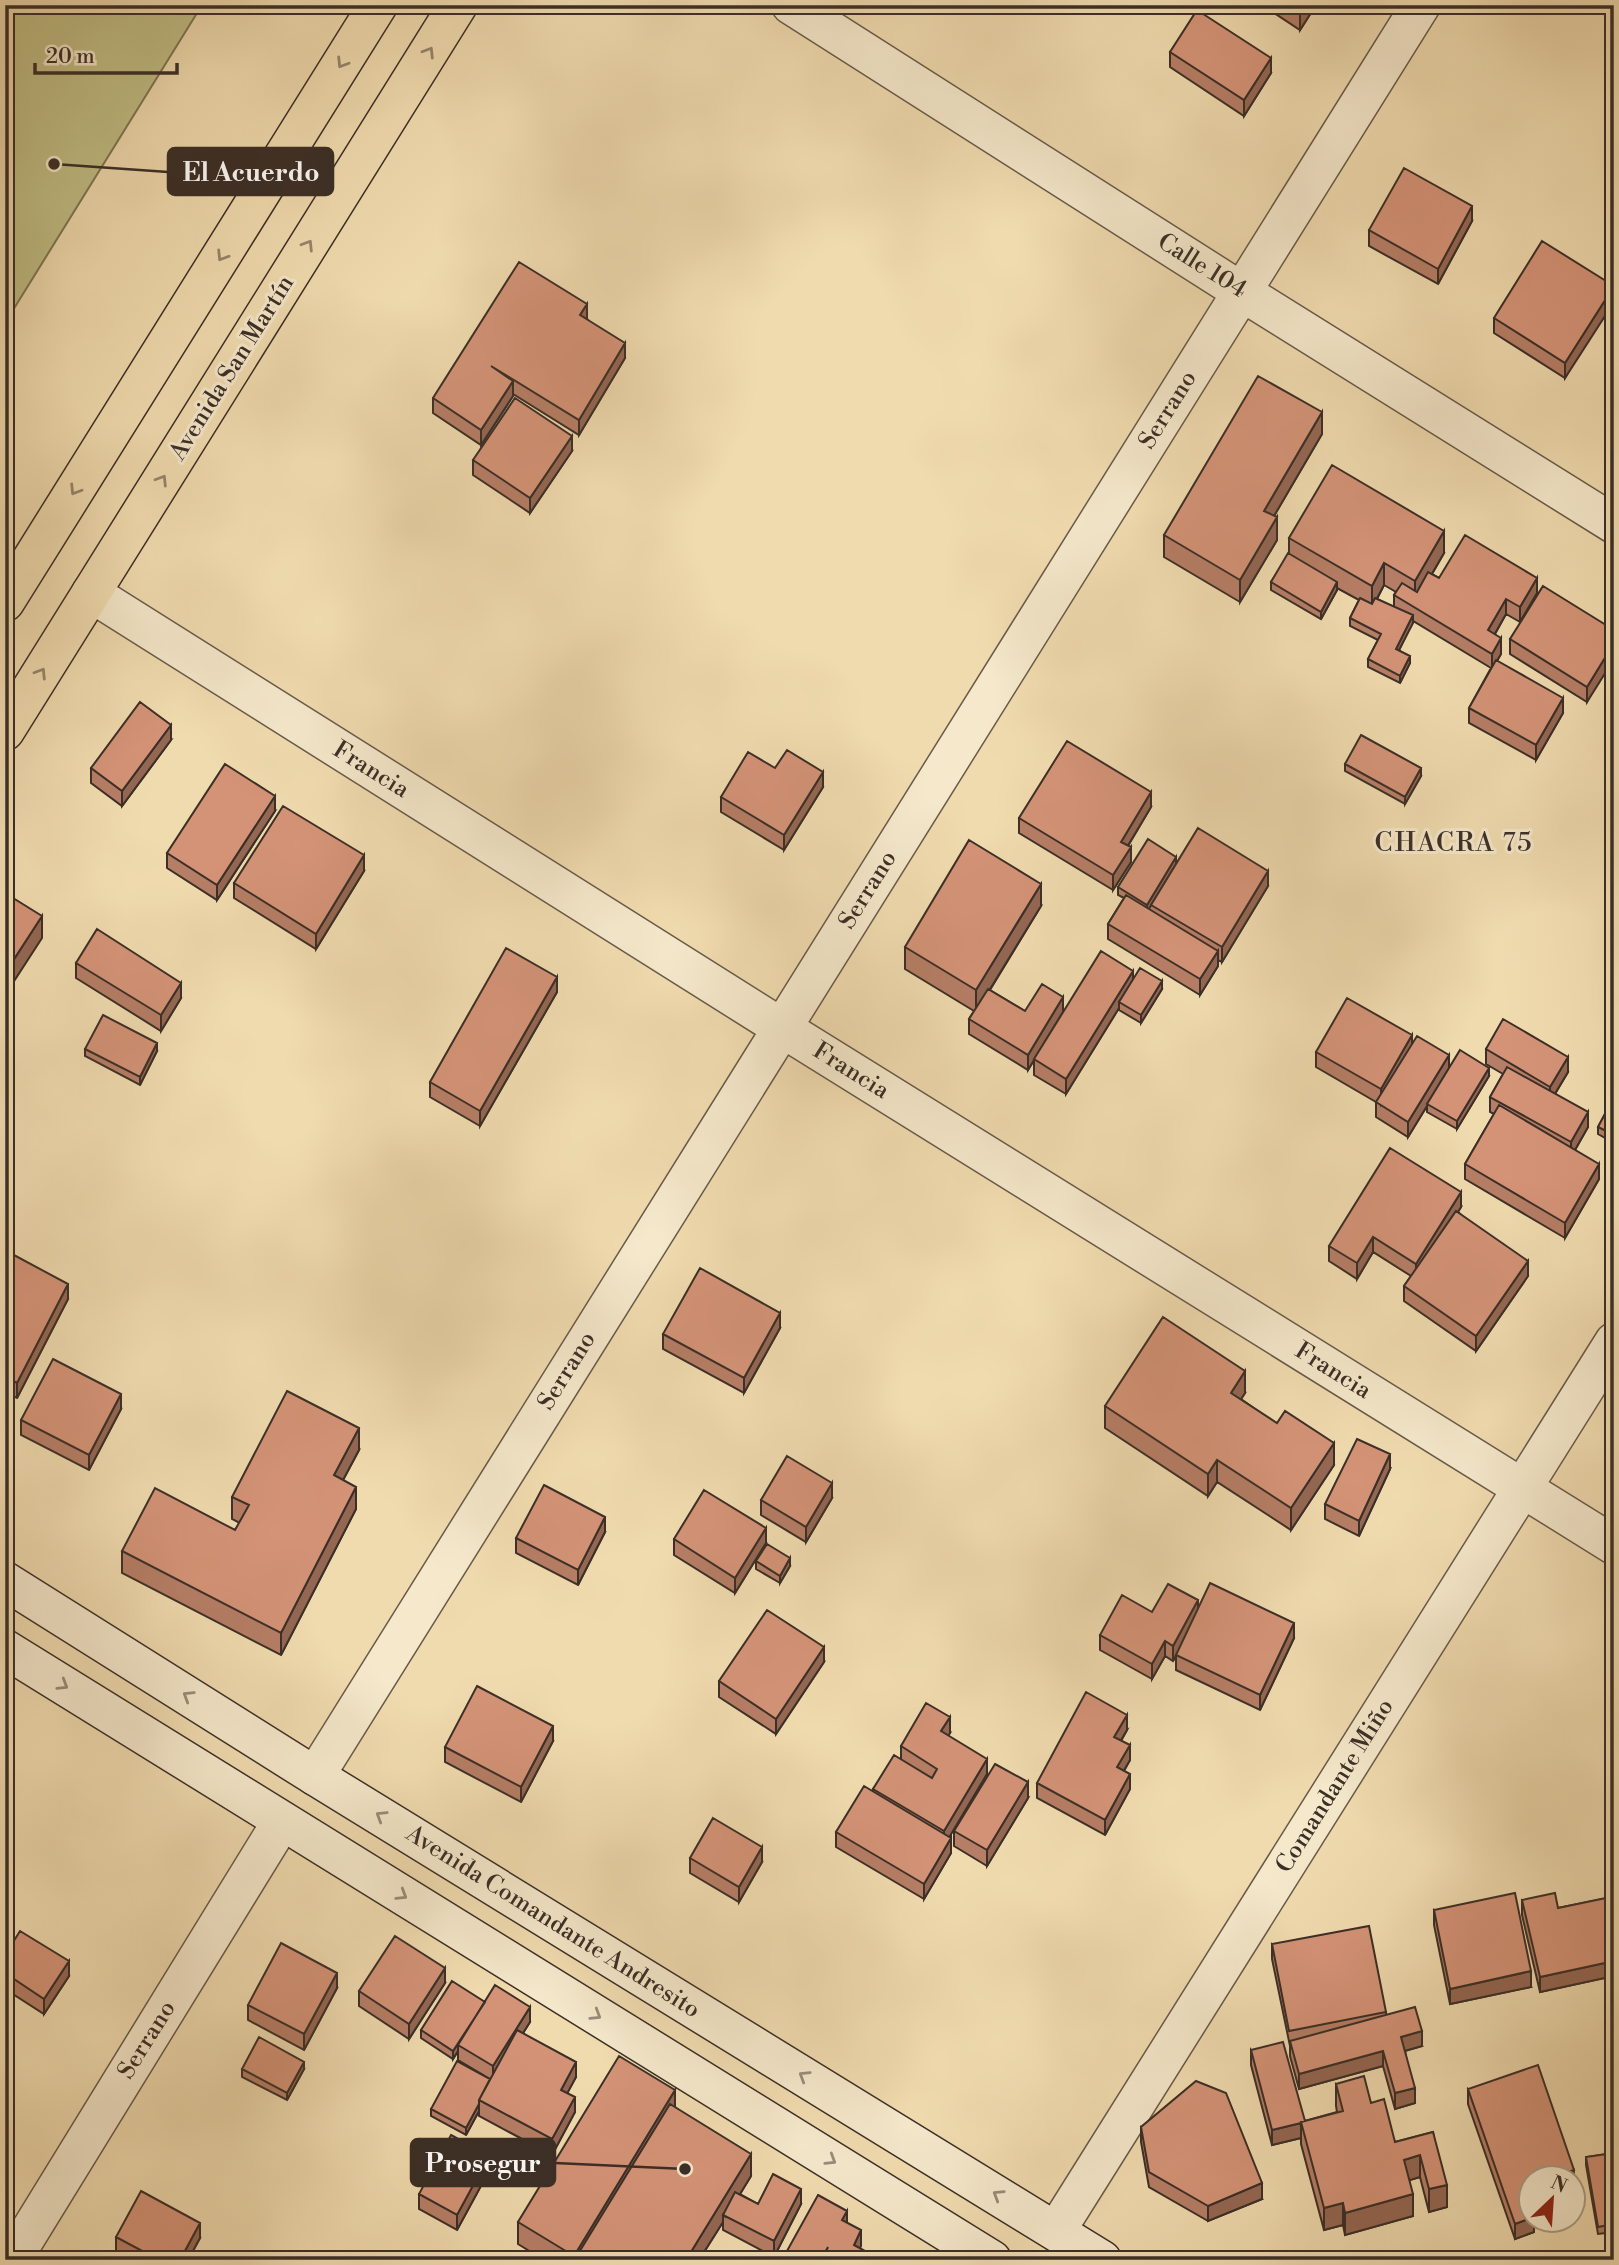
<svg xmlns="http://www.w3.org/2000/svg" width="1619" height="2265" viewBox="0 0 1619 2265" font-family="'Libre Bodoni',serif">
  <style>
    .green { fill: #c1be85; stroke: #7e7656; stroke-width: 2 }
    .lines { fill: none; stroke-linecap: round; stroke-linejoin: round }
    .street-casing { stroke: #685a49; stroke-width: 41 }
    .secondary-casing { stroke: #3b2f27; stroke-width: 41 }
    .primary-casing { stroke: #3b2f27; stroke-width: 41 }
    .street { stroke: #f5e8cb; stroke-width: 38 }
    .secondary { stroke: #f5e8cb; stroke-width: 38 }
    .primary { stroke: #f0dbaf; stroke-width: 38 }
    .wall { fill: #b67e66; stroke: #3b2f27; stroke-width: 2; fill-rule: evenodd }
    .shaded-wall { fill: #946753; stroke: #3b2f27; stroke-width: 2 }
    .building { fill: #d49377; stroke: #3b2f27; stroke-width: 2 }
    .oneway { stroke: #96856b }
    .oneway2 { stroke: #988c79 }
    .labels { text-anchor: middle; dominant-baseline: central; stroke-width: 6; stroke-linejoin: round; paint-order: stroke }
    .street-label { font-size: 24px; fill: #3b2f27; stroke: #f5e8cb }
    .neighbourhood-label { font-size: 26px; letter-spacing: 2px; fill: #3b2f27; stroke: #f5e8cb }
    .leader { fill: none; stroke: #3b2f27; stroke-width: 2.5 }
    .callout-dot { fill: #3b2f27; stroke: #f5e8cb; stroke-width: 2.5 }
    .callout { fill: #3b2f27; stroke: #3b2f27; stroke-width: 2.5 }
    .callout-label { font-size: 26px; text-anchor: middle; font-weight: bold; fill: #fff }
  </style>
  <rect width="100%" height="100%" fill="#f0dbaf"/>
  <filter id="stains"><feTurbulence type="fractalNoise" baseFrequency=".00286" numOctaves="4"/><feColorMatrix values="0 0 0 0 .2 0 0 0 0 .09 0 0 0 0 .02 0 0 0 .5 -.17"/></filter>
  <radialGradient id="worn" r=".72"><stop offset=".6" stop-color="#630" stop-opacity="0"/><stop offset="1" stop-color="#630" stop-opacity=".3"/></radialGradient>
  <path class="green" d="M5 5H202L5 323Z"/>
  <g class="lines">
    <defs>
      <path id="street" d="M791 5 1242 292 1614 524
        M91 593 782 1028 1614 1545
        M315 1776 1421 5
        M1056 2231 1614 1342
        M12 2260 282 1821"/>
      <path id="secondary" d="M5 1581 315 1776 1102 2260
        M5 1649 992 2260"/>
      <path id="primary" d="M5 602 378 5
        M5 731 458 5"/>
    </defs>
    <use href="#street" class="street-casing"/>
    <use href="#secondary" class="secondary-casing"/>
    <use href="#primary" class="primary-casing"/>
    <use href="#street" class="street"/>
    <use href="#secondary" class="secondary"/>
    <use href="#primary" class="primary"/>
  </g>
  <path class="wall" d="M1262 5H1316L1300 30Z
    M1170 52 1271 73 1244 116 1170 67Z
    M1472 221 1438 284 1369 246V230Z
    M1614 286 1565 378 1494 333V318Z
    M587 319 625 358 579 435 513 394V396L481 445 433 413V398Z
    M1322 434 1274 516 1277 540 1240 602 1164 557V535Z
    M572 451 530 513 473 475V460Z
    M1289 538 1444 553 1432 574 1439 578 1537 593 1520 622 1506 614 1495 634 1501 654 1497 661 1563 713 1536 760 1469 723V708L1491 668 1413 621 1399 650 1410 663 1400 683 1368 667V659L1378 640 1350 626V618L1359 600 1337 588V590L1321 619 1271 590V582L1289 554ZM1384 585 1396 592 1394 595V607L1377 599Z
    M1614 630 1587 702 1510 654V639Z
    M171 740 122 806 91 783V768Z
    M1345 764 1421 776 1405 804 1345 771Z
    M775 768 823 787 784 850 721 812V797Z
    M1151 807 1128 846 1131 862 1113 890 1019 833V818Z
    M275 811 217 900 167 868V853Z
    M1176 863 1268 886 1222 962 1218 960V966L1200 995 1108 939V924L1124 898 1118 895V887Z
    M364 871 316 949 234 898V883Z
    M1041 906 990 990 1025 1011 1063 1012 1028 1070 969 1034V1019L974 1011 905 969V947Z
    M76 963 181 998 161 1031 76 978Z
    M1133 980 1162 989 1141 1023 1119 1010V1008L1066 1094 1034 1075V1059Z
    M557 992 480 1126 430 1097V1082Z
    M1412 1044 1449 1068 1489 1076 1457 1129 1427 1112V1106L1408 1137 1376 1117V1102L1316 1067V1052Z
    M85 1049 157 1051 140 1085 85 1056Z
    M1486 1049 1568 1072 1555 1094 1588 1127 1575 1150 1599 1179 1565 1238 1465 1179V1164L1494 1114 1490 1112V1097L1503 1074 1486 1064Z
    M1614 1097V1143L1598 1134V1127Z
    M1461 1207 1458 1212 1528 1276 1476 1351 1404 1301V1286L1411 1276 1373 1252 1357 1279 1329 1261V1246Z
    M5 1266 68 1299 17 1398 5 1392Z
    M780 1328 744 1393 663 1349V1334Z
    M1614 1389V1420L1607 1417V1402Z
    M1245 1393 1241 1399 1334 1465 1291 1530 1217 1482 1208 1496 1105 1428V1406Z
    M121 1409 89 1470 21 1435V1420Z
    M359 1450 343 1480 356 1509 281 1655 122 1573V1551L235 1530 240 1523 232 1519V1497Z
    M1390 1469 1359 1536 1325 1519V1504Z
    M832 1498 806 1542 761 1515V1500Z
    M605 1532 578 1585 516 1553V1538Z
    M674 1539 766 1543 735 1593 674 1555Z
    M756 1561 790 1566 780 1583 756 1569Z
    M1198 1608 1294 1638 1260 1710 1176 1670V1656L1173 1661 1165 1656 1152 1679 1100 1650V1635L1152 1612Z
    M824 1662 776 1734 719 1697V1681Z
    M1127 1730 1121 1741 1130 1760 1124 1771 1130 1789 1105 1835 1037 1798V1783Z
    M950 1733 948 1736 987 1774 949 1837 951 1853 924 1899 836 1847V1832L873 1792V1789L901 1759V1746Z
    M553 1741 521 1802 445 1762V1747Z
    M1028 1798 987 1866 954 1846V1831Z
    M690 1858 762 1862 739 1902 690 1873Z
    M1614 1878V1976L1540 1992 1522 1915V1900L1558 1908 1607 1898V1880Z
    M1434 1910 1531 1987 1450 2004 1434 1925Z
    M1272 1944 1386 2012V2015L1422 2046 1405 2051 1415 2103 1395 2109 1383 2066 1299 2089 1290 2056V2046L1272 1959Z
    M5 1955 69 1976 44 2014 5 1989Z
    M445 1983 409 2039 359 2006V1991Z
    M337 1988 304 2050 248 2020V2005Z
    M485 2002 530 2022 523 2033 576 2077 567 2093 575 2112 552 2155 479 2116V2111L466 2135 431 2116V2109L483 2075 458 2060V2051L453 2059 421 2038V2030Z
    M1251 2050 1305 2121 1337 2112 1336 2106V2084L1371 2103 1395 2142 1433 2132 1447 2207 1429 2212 1420 2177 1409 2180 1413 2216 1345 2235 1343 2225 1324 2230 1301 2144V2138L1272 2145 1251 2065Z
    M242 2069H304L287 2100 242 2077Z
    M1614 2077V2132L1606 2094V2079Z
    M1468 2089 1574 2185 1528 2200 1534 2220V2232L1515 2239 1468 2104Z
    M675 2107 751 2176 740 2194 758 2204H801L774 2257 723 2230V2222L699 2260H544L518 2244V2222Z
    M1141 2127 1262 2199 1208 2221 1149 2187 1141 2142Z
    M1614 2153V2232L1598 2234 1586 2165V2157Z
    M489 2171 457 2230 419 2209V2194Z
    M116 2237 200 2238 188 2260H131L116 2252Z"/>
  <path class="shaded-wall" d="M1306 5H1316L1300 30V14Z
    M1271 58V73L1244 116V100Z
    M1472 206V221L1438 284V269Z
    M1614 286V302L1565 378V363Z
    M587 304V319L580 315Z
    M625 343V358L579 435V420Z
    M513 381V396L481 445V430Z
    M1322 412V434L1264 533V511Z
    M572 436V451L530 513V498Z
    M1277 517V540L1240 602V580Z
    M1444 531V553L1415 603V581Z
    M1384 563V585L1372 608V586Z
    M1537 578V593L1520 622V607Z
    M1337 582V590L1321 619V612Z
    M1506 599V614L1488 646V630Z
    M1413 615V623L1396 656V649Z
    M1501 638V654L1492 669V654Z
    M1614 643V659L1587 702V687Z
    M1410 656V663L1400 683V676Z
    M1563 698V713L1536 760V745Z
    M171 725V740L122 806V791Z
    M1421 768V776L1405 804V797Z
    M823 772V787L784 850V835Z
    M1151 792V807L1121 857V842Z
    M275 796V811L217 900V885Z
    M1131 847V862L1113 890V875Z
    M364 855V871L316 949V934Z
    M1176 857V865L1147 912V905Z
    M1268 871V886L1222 962V947Z
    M1041 884V906L976 1012V990Z
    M42 916V938L5 995V973Z
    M1218 951V966L1200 995V979Z
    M1133 971V986L1119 1002V1008L1066 1094V1079Z
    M557 977V992L480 1126V1111Z
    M1162 981V989L1141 1023V1015Z
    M181 983V998L161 1031V1015Z
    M1063 997V1012L1028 1070V1055Z
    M1412 1035V1050L1381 1104V1089Z
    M157 1043V1051L140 1085V1077Z
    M1449 1055V1070L1408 1137V1122Z
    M1568 1057V1072L1550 1102V1087Z
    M1489 1068V1076L1457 1129V1121Z
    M1588 1112V1127L1571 1157V1142Z
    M1599 1164V1179L1565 1238V1223Z
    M1461 1192V1207L1416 1279V1264Z
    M1373 1237V1252L1357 1279V1263Z
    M1528 1261V1276L1476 1351V1336Z
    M68 1284V1299L17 1398V1383Z
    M780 1313V1328L744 1393V1378Z
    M1245 1371V1393L1231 1415V1393Z
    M121 1394V1409L89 1470V1455Z
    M359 1428V1450L334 1497V1475Z
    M1334 1443V1465L1291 1530V1508Z
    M1390 1454V1469L1359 1536V1521Z
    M1217 1460V1482L1208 1496V1474Z
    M832 1483V1498L806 1542V1527Z
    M356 1487V1509L281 1655V1633Z
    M605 1517V1532L578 1585V1570Z
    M766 1528V1543L735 1593V1578Z
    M790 1558V1566L780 1583V1576Z
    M1198 1600V1615L1173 1661V1646Z
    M1294 1623V1638L1260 1710V1695Z
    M1165 1641V1656L1152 1679V1664Z
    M824 1647V1662L776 1734V1719Z
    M1127 1715V1730L1114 1752V1737Z
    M950 1717V1733L941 1746V1731Z
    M553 1726V1741L521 1802V1787Z
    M1130 1745V1760L1117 1782V1767Z
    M987 1759V1774L944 1846V1831Z
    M1130 1774V1789L1105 1835V1820Z
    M1028 1782V1798L987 1866V1850Z
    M951 1838V1853L924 1899V1884Z
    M762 1847V1862L739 1902V1887Z
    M69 1961V1976L44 2014V1999Z
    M1614 1961V1976L1540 1992V1977Z
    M445 1968V1983L409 2039V2024Z
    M1531 1971V1987L1450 2004V1989Z
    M337 1973V1988L304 2050V2034Z
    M485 2002 458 2045V2051L453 2059V2051Z
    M530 2007V2022L493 2081V2066Z
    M1422 2031V2046L1401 2052V2037Z
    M1383 2051V2066L1299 2089V2074Z
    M304 2062V2069L287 2100V2093Z
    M576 2062V2077L561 2105V2090Z
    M1415 2088V2103L1395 2109V2093Z
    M675 2090V2112L578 2254V2260H574V2256Z
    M575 2097V2112L552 2155V2139Z
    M479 2104V2111L466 2135V2128Z
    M1301 2123V2138L1272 2145V2130Z
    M751 2154V2176L726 2217 723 2215V2222L699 2260H686Z
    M1420 2155V2177L1404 2182V2160Z
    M489 2156V2171L457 2230V2215Z
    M1574 2170 1573 2185V2178H1551Z
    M1262 2183V2199L1208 2221V2206Z
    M1531 2184V2199L1523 2202V2187Z
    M1447 2185V2207L1429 2212V2189Z
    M801 2189V2204L774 2257V2241Z
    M1413 2194V2216L1345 2235V2213Z
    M1343 2203V2225L1324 2230V2208Z
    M847 2211V2226L842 2220Z
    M1531 2218V2220H1534V2232L1515 2239V2224Z
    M200 2223V2238L188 2260H180Z
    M861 2230V2246L854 2260V2245Z"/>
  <path class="building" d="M1286 5H1306L1300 14Z
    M1197 10 1271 58 1244 100 1170 52Z
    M1404 168 1472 206 1438 269 1369 230Z
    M1542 241 1614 286 1565 363 1494 318Z
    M519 262 587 304 580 315 625 343 579 420 491 366 513 381 481 430 433 398Z
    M1258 376 1322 412 1264 511 1277 517 1240 580 1164 535Z
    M515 398 572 436 530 498 473 460Z
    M1332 465 1444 531 1415 581 1384 563 1372 586 1289 538Z
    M1465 535 1537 578 1520 607 1506 599 1488 630 1501 638 1492 654 1394 595 1402 583 1417 592 1428 572 1439 578Z
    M1288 553 1337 582 1321 612 1271 582Z
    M1543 586 1614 630V643L1587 687 1510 639Z
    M1360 598 1372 604 1375 598 1413 615 1396 649 1410 656 1400 676 1368 659 1381 634 1350 618Z
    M1496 660 1563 698 1536 745 1469 708Z
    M140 702 171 725 122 791 91 768Z
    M1361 735 1421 768 1405 797 1345 764Z
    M1067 741 1151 792 1121 842 1131 847 1113 875 1019 818Z
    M787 750 823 772 784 835 721 797 748 752 775 768Z
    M225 764 275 796 217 885 167 853Z
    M283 806 364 855 316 934 234 883Z
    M1198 828 1268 871 1222 947 1151 905Z
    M1148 839 1176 857 1147 905 1118 887Z
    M969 840 1041 884 976 990 905 947Z
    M5 893 42 916 5 973Z
    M1126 895 1218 951 1200 979 1108 924Z
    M97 929 181 983 161 1015 76 963Z
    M506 948 557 977 480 1111 430 1082Z
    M1101 951 1133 971 1066 1079 1034 1059Z
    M1140 968 1162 981 1141 1015 1119 1002Z
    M1042 984 1063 997 1028 1055 969 1019 988 989 1025 1011Z
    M1347 998 1412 1035 1381 1089 1316 1052Z
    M103 1015 157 1043 140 1077 85 1049Z
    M1503 1019 1568 1057 1550 1087 1486 1049Z
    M1417 1036 1449 1055 1408 1122 1376 1102Z
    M1460 1050 1489 1068 1457 1121 1427 1104Z
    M1507 1067 1588 1112 1571 1142 1490 1097Z
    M1614 1097V1135L1598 1127Z
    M1499 1105 1599 1164 1565 1223 1465 1164Z
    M1390 1148 1461 1192 1416 1264 1373 1237 1357 1263 1329 1246Z
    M1456 1211 1528 1261 1476 1336 1404 1286Z
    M12 1254 68 1284 17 1383 5 1377V1266Z
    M700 1268 780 1313 744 1378 663 1334Z
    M1163 1317 1245 1371 1231 1393 1277 1423 1285 1411 1334 1443 1291 1508 1217 1460 1208 1474 1105 1406Z
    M53 1359 121 1394 89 1455 21 1420Z
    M1614 1389V1405L1607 1402Z
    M287 1391 359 1428 334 1475 356 1487 281 1633 122 1551 155 1488 235 1530 249 1505 232 1497Z
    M1357 1439 1390 1454 1359 1521 1325 1504Z
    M787 1456 832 1483 806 1527 761 1500Z
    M544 1485 605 1517 578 1570 516 1538Z
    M704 1490 766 1528 735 1578 674 1539Z
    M767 1544 790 1558 780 1576 756 1561Z
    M1210 1583 1294 1623 1260 1695 1176 1655Z
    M1168 1584 1198 1600 1173 1646 1165 1641 1152 1664 1100 1635 1122 1595 1152 1612Z
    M767 1610 824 1647 776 1719 719 1681Z
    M477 1686 553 1726 521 1787 445 1747Z
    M1086 1692 1127 1715 1114 1737 1130 1745 1117 1767 1130 1774 1105 1820 1037 1783Z
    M926 1703 950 1717 941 1731 987 1759 944 1831 873 1789 894 1755 932 1778 937 1769 901 1746Z
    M995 1764 1028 1782 987 1850 954 1831Z
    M864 1786 951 1838 924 1884 836 1832Z
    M713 1818 762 1847 739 1887 690 1858Z
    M1614 1878V1961L1540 1977 1522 1900 1555 1893 1558 1908 1611 1897 1607 1880Z
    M1515 1893 1531 1971 1450 1989 1434 1910Z
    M1369 1926 1386 2012 1289 2031 1272 1944Z
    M20 1931 69 1961 44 1999 5 1973V1955Z
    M395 1936 445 1968 409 2024 359 1991Z
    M281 1943 337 1973 304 2034 248 2005Z
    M452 1981 485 2002 453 2051 421 2030Z
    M495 1985 530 2007 493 2066 458 2045Z
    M1415 2007 1422 2031 1401 2037 1415 2088 1395 2093 1383 2051 1299 2074 1290 2041Z
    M517 2030 576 2062 561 2090 575 2097 552 2139 479 2100Z
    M259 2037 304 2062 287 2093 242 2069Z
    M1283 2042 1305 2121 1301 2122V2123L1272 2130 1251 2050Z
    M619 2056 675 2090 574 2256 518 2222Z
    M457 2061 490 2079 479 2100V2104L466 2128 431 2109Z
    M1538 2065 1574 2170 1551 2178H1531V2184L1523 2187 1531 2210V2218L1515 2224 1468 2089Z
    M1364 2076 1371 2103 1384 2099 1395 2142 1433 2132 1447 2185 1429 2189 1420 2155 1404 2160 1413 2194 1345 2213 1343 2203 1324 2208 1301 2122 1343 2111 1336 2084Z
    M1614 2077V2117L1606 2079Z
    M1196 2081 1226 2093 1262 2183 1208 2206 1149 2172 1141 2127Z
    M670 2104 751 2154 686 2260H588L578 2254Z
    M451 2135 489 2156 457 2215 419 2194Z
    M1614 2153V2224L1598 2227 1586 2157Z
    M773 2174 801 2189 774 2241 723 2215 735 2192 758 2204Z
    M141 2191 200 2223 180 2260H159L116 2237Z
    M818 2195 847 2211 842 2220 861 2230 854 2245 878 2258V2260H822L828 2247 821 2260H782Z
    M768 2253 779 2260H765Z"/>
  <defs><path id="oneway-chevron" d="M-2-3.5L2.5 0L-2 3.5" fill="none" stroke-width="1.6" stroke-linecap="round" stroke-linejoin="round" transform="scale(1.75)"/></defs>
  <g class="oneway">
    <use href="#oneway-chevron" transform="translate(429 52) rotate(-58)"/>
    <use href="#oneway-chevron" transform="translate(342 63) rotate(122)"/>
    <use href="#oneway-chevron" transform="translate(308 245) rotate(-58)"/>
    <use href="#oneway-chevron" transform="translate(222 256) rotate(122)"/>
    <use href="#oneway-chevron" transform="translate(162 480) rotate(-58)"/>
    <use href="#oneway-chevron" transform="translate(75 490) rotate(122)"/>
    <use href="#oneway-chevron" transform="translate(41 673) rotate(-58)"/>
  </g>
  <g class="oneway2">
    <use href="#oneway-chevron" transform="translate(63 1685) rotate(32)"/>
    <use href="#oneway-chevron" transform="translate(188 1696) rotate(-148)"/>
    <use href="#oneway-chevron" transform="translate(381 1816) rotate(-148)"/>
    <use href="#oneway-chevron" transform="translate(402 1895) rotate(32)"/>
    <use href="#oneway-chevron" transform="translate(596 2015) rotate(32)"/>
    <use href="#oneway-chevron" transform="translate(804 2076) rotate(-148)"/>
    <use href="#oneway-chevron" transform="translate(831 2160) rotate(32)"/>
    <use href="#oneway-chevron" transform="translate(998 2195) rotate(-148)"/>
  </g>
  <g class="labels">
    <g class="street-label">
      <text transform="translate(1202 266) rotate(32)">Calle 104</text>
      <text transform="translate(232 368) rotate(-58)">Avenida San Martín</text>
      <text transform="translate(1168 410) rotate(-58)">Serrano</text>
      <text transform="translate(371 770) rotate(32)">Francia</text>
      <text transform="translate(868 890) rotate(-58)">Serrano</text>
      <text transform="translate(851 1071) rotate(32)">Francia</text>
      <text transform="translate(567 1371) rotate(-58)">Serrano</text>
      <text transform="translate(1333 1371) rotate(32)">Francia</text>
      <text transform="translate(1335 1786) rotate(-58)">Comandante Miño</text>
      <text transform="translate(553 1922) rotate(32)">Avenida Comandante Andresito</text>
      <text transform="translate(147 2040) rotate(-58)">Serrano</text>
    </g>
    <g class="neighbourhood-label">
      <text x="1454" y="843">CHACRA 75</text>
    </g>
  </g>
  <path class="leader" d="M54 164L168 172M685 2169L555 2163"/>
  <g class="callout-dot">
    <circle cx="54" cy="164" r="7"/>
    <circle cx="685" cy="2169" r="7"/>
  </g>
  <g class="callout">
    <rect x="168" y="148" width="165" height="47" rx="7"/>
    <rect x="411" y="2139" width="144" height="47" rx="7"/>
  </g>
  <g class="callout-label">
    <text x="251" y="181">El Acuerdo</text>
    <text x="483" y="2172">Prosegur</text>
  </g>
  <rect width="1619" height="2265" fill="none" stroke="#f0dbaf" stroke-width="28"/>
  <rect x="7" y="7" width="1605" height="2251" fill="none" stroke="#3b2f27" stroke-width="3.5"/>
  <rect x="14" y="14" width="1591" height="2237" fill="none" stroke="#3b2f27" stroke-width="2"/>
  <g transform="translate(1552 2199) rotate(25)"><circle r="33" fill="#f5e8cb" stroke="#ab9e89" stroke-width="2"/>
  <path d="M0-5L12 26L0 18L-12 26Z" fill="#8f2418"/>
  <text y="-10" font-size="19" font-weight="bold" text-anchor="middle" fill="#3b2f27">N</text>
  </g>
  <path d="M35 63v10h142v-10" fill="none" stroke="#3b2f27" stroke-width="3.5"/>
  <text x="46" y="63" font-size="21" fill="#3b2f27" stroke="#f5e8cb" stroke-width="5" paint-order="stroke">20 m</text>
  <rect width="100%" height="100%" filter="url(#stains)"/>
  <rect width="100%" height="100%" fill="url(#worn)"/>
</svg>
